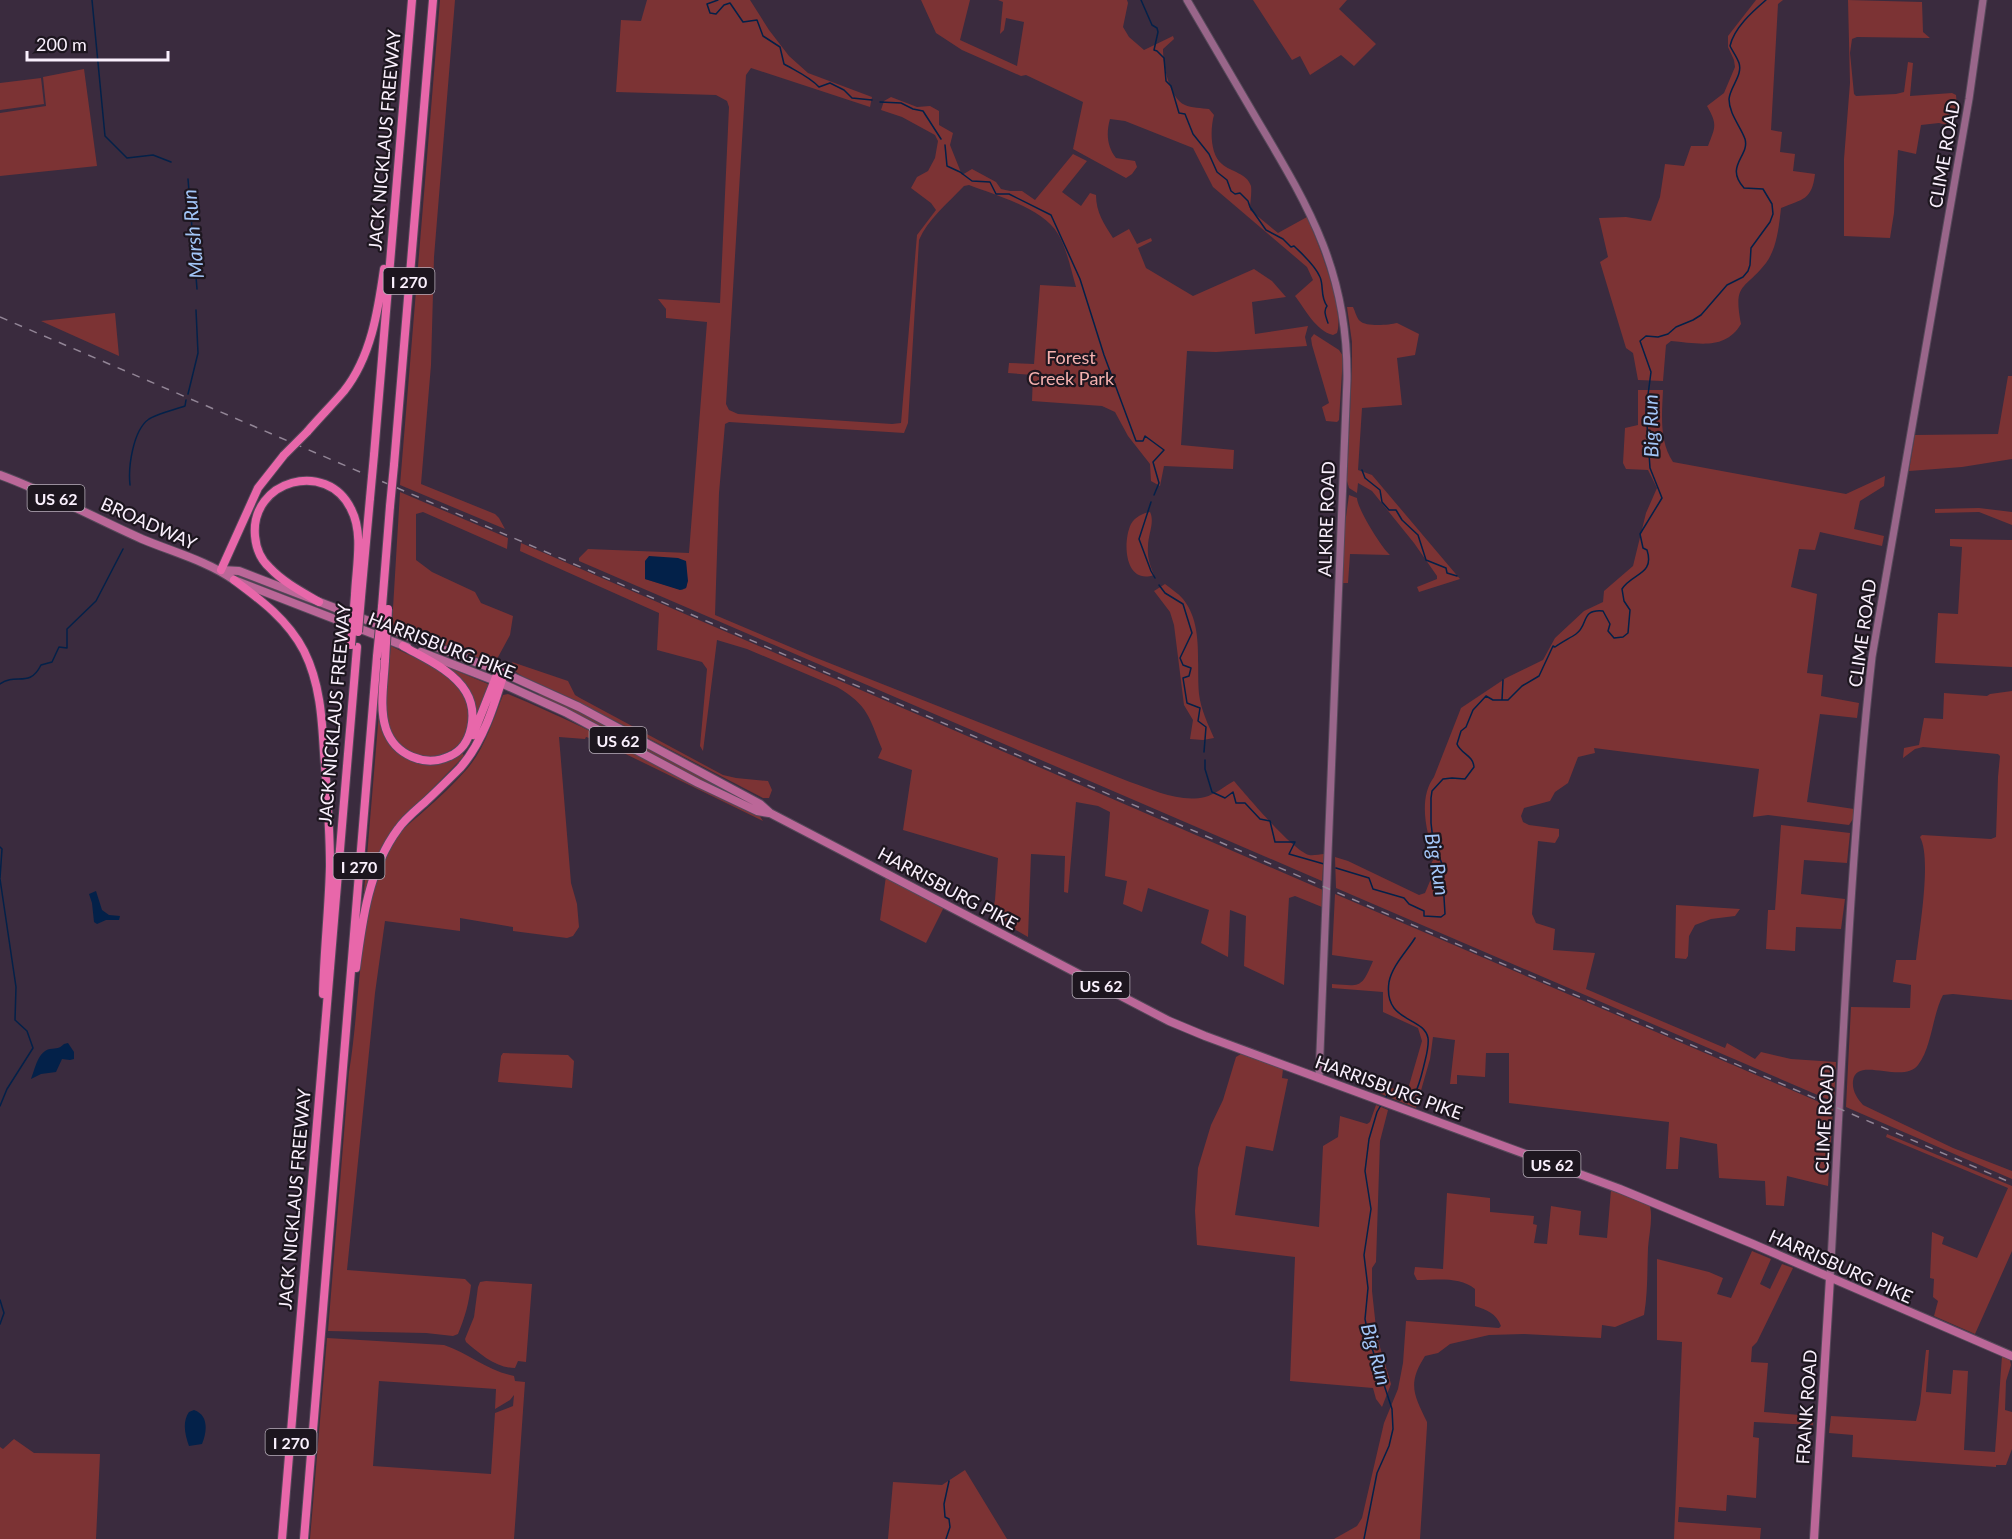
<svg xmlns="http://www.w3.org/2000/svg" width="2012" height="1539" viewBox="0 0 2012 1539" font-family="Lato,sans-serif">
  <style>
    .green { fill: #7c3334; fill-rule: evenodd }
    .water { fill: #032149 }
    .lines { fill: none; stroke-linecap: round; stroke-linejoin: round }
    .stream { stroke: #032149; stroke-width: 1.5 }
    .secondary-casing { stroke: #554859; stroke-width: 9 }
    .primary-casing { stroke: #554859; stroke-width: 10 }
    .motorway-casing { stroke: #554859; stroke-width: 10 }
    .secondary { stroke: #99668a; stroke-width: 7 }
    .primary { stroke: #bb6798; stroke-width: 8 }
    .motorway { stroke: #e867aa; stroke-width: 8 }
    .rail { stroke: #928596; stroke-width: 1.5; stroke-dasharray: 8 8; stroke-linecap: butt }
    .motorway-bridge-casing { stroke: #554859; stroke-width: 10; stroke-linecap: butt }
    .motorway-bridge { stroke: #e867aa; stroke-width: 8 }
    .labels { text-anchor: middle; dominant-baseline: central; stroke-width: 4.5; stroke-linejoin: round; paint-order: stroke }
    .shield { fill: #1d161f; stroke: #b8afba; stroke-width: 1.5 }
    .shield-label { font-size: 16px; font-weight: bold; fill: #faf0fd }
    .street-label { font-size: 18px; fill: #faf0fd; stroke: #1d161f }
    .park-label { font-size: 18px; fill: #f5b1af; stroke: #1d161f }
    .water-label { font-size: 20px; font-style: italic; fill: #a3c6f8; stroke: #1d161f }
  </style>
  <rect width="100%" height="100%" fill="#3a2b3e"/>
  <path class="green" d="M440 0H455L434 257 431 365 421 484 495 514 499 518 505 529 400 485Z
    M647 0H750L769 30 789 56 808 73 872 97 870 107 751 68 746 75 726 404 729 410 738 414 892 424 901 423 917 235 936 210 931 203 911 188 917 177 928 171 935 158 938 141 935 135 902 117 881 110 884 101 891 97 917 107 930 106 939 111V125L953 133 950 145 962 175 972 169 996 182 1001 189 1010 191H1022L1035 200 1073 154 1087 161 1062 192 1081 206 1090 193 1096 195C1096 212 1104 224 1113 238L1129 229 1137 244 1151 238 1152 241 1138 248 1146 268 1193 296 1254 269 1272 281 1286 297 1252 302 1255 334 1308 326 1305 337 1307 346 1216 352 1187 351 1181 445 1234 450 1233 469 1164 466 1160 486 1151 481 1150 464 1128 436 1115 412 1102 406 1032 401 1033 375 1008 373 1009 363 1034 364 1040 285 1076 287C1071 270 1067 249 1058 234 1043 208 995 195 969 185L964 186C948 203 928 219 919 240L908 423 904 433 729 422 725 424 719 493 715 615 814 657 1130 782C1153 790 1180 803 1205 797 1214 795 1225 786 1234 781 1247 796 1292 850 1309 855 1313 856 1320 854 1324 854L1322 881 579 561V558L588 549 689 553 707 322 666 318V309L658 299 720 303 729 107 727 101 716 95 616 92 621 20 641 21ZM686 561 687 585 686 588 682 590 645 579Z
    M921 0H970L960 40 1017 66 1024 22 1006 18 1004 30 1000 34 1003 2 998 0H1127L1128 3 1123 27 1129 37 1144 50 1173 36 1174 39 1163 49C1163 64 1169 98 1185 105 1191 108 1202 108 1209 109L1214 115C1210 129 1210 155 1222 164 1231 172 1247 173 1251 186 1252 193 1250 203 1250 210L1278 233 1307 217C1317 240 1345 310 1337 333L1333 335C1316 331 1305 309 1295 296L1313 280 1307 267 1213 187 1193 148 1125 121 1110 119C1106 133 1107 147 1116 158L1135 161 1137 167 1132 174 1126 178 1073 149 1083 102 1026 75 1021 76 962 50 936 33Z
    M1253 0H1347L1339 9 1376 44 1354 66 1341 55 1310 75 1300 56 1292 60Z
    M1756 0H1783L1778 4 1771 130 1782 132 1780 152 1795 154 1793 171 1815 174C1812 200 1803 199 1781 208 1779 226 1777 248 1766 263 1744 291 1733 282 1741 324 1725 351 1697 343 1671 341L1666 345 1663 381 1638 380 1633 353 1626 348 1600 262 1608 257 1599 218 1626 217 1651 221 1660 197 1665 164 1684 166 1691 146H1708C1715 127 1718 125 1707 106L1724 93 1735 67 1734 60 1728 47V36Z
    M1848 0 1922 2 1923 32 1930 38 1857 37 1852 39 1850 53 1854 94 1856 96 1896 94 1904 92 1908 62 1913 63 1910 96 1952 93 1956 95 1957 106 1951 117 1955 127 1939 123 1921 125 1916 154 1898 150 1894 213 1890 238 1844 236V159L1850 83Z
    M84 69 97 166 0 176V113L46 106 43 77Z
    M41 78 44 104 0 110V83Z
    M1347 307H1353C1355 311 1357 319 1360 321 1366 327 1389 325 1397 323L1419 334 1415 355 1397 358 1402 405 1362 408 1358 470 1372 475 1460 579 1419 592 1417 587 1437 579V576L1414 543 1372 491 1358 483 1357 493 1349 488 1347 481 1352 367V342Z
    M115 313 119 356 41 321Z
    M1314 334 1339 350 1343 356 1339 420 1337 422 1326 421 1322 407 1329 403 1312 345 1311 338Z
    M2008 376H2012V459L1962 467 1909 471 1915 435 1998 434Z
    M1638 390H1663C1662 414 1659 441 1673 462L1846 494 1885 476 1884 486 1860 501 1854 529 1884 536 1882 546 1820 532 1815 550 1799 549 1791 587 1817 594 1807 673 1823 675 1821 696 1859 703 1857 718 1820 714 1807 802 1854 809 1853 819 1849 825 1768 815 1753 817 1759 769 1594 748 1595 753 1578 757 1568 783 1555 792 1550 801 1524 808 1521 816 1523 822 1529 825 1559 829V836L1555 843 1538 841 1532 914 1536 923 1555 929 1553 950 1595 953 1586 989 1725 1048 1727 1043 1755 1059 1761 1052 1791 1059 1836 1062 1834 1102 1336 888 1335 857 1348 861 1419 895 1425 893 1433 874 1429 868 1435 856C1426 833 1418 798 1434 777L1461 708 1506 678 1543 660 1555 638 1584 611 1603 602 1604 591 1633 566 1646 513 1657 488 1648 470 1626 469 1623 463 1625 428 1638 425Z
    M400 492 508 538 507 549 423 512 416 514V560L432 572 475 592 481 603 513 616 510 635 497 659 486 661 392 625Z
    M1349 495 1357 498C1357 508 1381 547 1390 555L1350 554 1348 583H1343L1344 531Z
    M1979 508 2012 512V525L1979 512 1935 513V509Z
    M1150 512C1155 522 1148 535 1148 546 1147 557 1150 565 1154 575 1125 585 1122 543 1131 524 1135 517 1143 513 1150 512Z
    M1950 539 2012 540V667L1935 663 1938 613 1958 614 1962 547 1950 546Z
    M521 543 1323 890 1322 907 1295 896 1289 898 1284 985 1244 966 1246 916 1230 910 1228 957 1201 943 1209 910 1148 888 1142 912 1123 904 1127 881 1105 876 1110 812 1098 806 1076 802 1068 893 1064 892 1065 856 1031 854 1028 937 992 916 995 900 998 858 903 830 912 770 878 758 882 749C869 717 868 705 837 687L747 649 717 640 703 751 700 746 707 669 702 662 657 650 659 613 520 551Z
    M1165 584C1171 589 1178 593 1183 599 1204 625 1196 663 1199 694 1201 710 1208 724 1214 738L1203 740 1190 739 1193 720 1184 705 1174 625 1170 612 1154 591Z
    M391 646C414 658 445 669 461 690 466 697 468 703 469 711 476 760 405 774 390 729 381 704 389 672 391 646Z
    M512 662 568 681 575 695 580 698 723 775 736 778 768 781 772 790 769 798H763L575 700 522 676 516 672Z
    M452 669 488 684 489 686 477 718 451 671Z
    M2012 691V1000L1953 994 1943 995C1932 1016 1932 1047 1918 1065 1903 1085 1856 1055 1853 1081 1852 1091 1857 1098 1863 1105L1953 1148 2012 1171V1179L1846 1107 1851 1007 1910 1008 1911 985 1893 982 1896 960H1916C1919 932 1932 858 1920 837L1922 835 1991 839 1996 837 1998 777 2000 756 1998 754 1923 747 1915 749 1903 758 1904 748 1919 745 1924 718 1943 719 1944 693 1987 696 1990 694Z
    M508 694C594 730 676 774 759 815L763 821 599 741 586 737 585 739 559 737 571 883 577 904 579 927 573 936 567 938 513 931V927L460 918V931L385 921 375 993 347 1270 465 1279 471 1285C469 1303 465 1317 458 1334L453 1336 426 1333 328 1331 349 1072C361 1002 357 906 393 843 402 828 412 822 424 811 439 798 454 784 467 769 485 748 493 720 503 695Z
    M539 694 569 705 750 801 749 803 696 778 538 697Z
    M379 713 397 751 440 763 448 761 462 752 464 756 400 822 363 904Z
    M1781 825 1850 833 1847 863 1804 860 1801 894 1845 899 1841 929 1796 927 1795 951 1766 949 1768 910H1775Z
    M886 876 944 907 926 943 880 920Z
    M1335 894 1833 1108 1828 1186 1787 1176 1784 1206 1766 1205 1765 1181 1719 1178 1717 1144 1680 1137 1678 1169H1666L1669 1122 1509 1103V1053H1486L1485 1077 1457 1075V1084H1450L1455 1040 1433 1037 1430 1059 1416 1108 1379 1093 1386 1088 1408 1089 1422 1041 1418 1028 1383 1012V992L1332 988V984C1361 986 1361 989 1373 961L1332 955Z
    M1676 905 1740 909 1735 916 1711 919 1695 925 1689 936 1688 956 1686 959 1675 958Z
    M503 1053 568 1055 574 1061 572 1088 498 1082 501 1056Z
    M1241 1054 1283 1069 1282 1078 1288 1079 1273 1151 1246 1146 1235 1215 1319 1227 1323 1146 1338 1137 1340 1116 1367 1124 1370 1122 1376 1105 1388 1110 1380 1141 1376 1262 1372 1268V1291L1377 1337 1391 1384 1382 1407 1376 1399 1373 1388 1290 1381 1295 1257 1197 1245 1195 1211 1198 1168 1211 1125 1223 1100 1236 1057Z
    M1887 1134 2012 1186V1251L1975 1334 1934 1316 1938 1301 1933 1297 1934 1279 1930 1278 1932 1232 1944 1237 1942 1244 1977 1258 2008 1188 1886 1137Z
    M1611 1190 1650 1206C1653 1219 1649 1234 1648 1248 1647 1271 1648 1292 1644 1315L1615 1327 1602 1325 1601 1338 1524 1334 1489 1335 1450 1344 1438 1353 1425 1356C1407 1384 1414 1395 1427 1422V1426L1420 1539H1334L1357 1526 1362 1518 1384 1423 1398 1389 1403 1363 1406 1321 1499 1328 1501 1326C1496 1313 1487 1310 1475 1306V1289C1460 1276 1435 1280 1417 1280L1414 1274 1415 1267 1443 1269 1447 1193 1490 1198V1212L1534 1216 1533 1224 1537 1225 1534 1243 1547 1244 1551 1206 1581 1211 1579 1235 1607 1238Z
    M1752 1251 1771 1259 1760 1284 1770 1289 1782 1264 1793 1268 1757 1342 1752 1347 1751 1362 1768 1363 1764 1412 1813 1416V1425L1754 1422 1753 1437 1759 1438 1756 1498 1727 1495 1726 1511 1679 1507 1678 1522 1761 1528 1760 1539H1674L1682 1342 1657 1340V1259L1709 1272 1723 1278 1717 1294 1731 1298Z
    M486 1281 532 1284 526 1362 518 1361 515 1368C496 1368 480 1354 466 1342L465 1339 474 1317 478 1287 480 1282Z
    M327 1338 444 1345C468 1353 488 1371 514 1376L515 1381 525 1382 514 1539H310ZM379 1381 496 1389 495 1409 510 1400 514 1395 513 1406 495 1413 491 1474 373 1466Z
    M1926 1350H1929L1926 1392 1951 1394 1953 1370 1968 1371 1964 1450 1995 1452 2002 1356 2010 1360 2011 1365 2006 1381 2005 1410 2012 1412V1449L2006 1465H1996V1467L1852 1457 1853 1435 1829 1433 1831 1416 1916 1421 1920 1404Z
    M14 1439 34 1453 100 1454 96 1539H0V1447L3 1449Z
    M965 1470 1007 1539H888L893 1482 942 1485Z"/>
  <path class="water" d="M649 556 678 558 686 561 688 581 686 588 680 590 645 579V561Z
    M96 891 102 910 109 915 120 916 119 920H106L97 924 94 922 92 903 89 894Z
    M68 1043 74 1052V1059L70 1060 62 1059 56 1072 41 1074 31 1079C35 1069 38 1051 50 1049 57 1048 59 1049 64 1044Z
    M194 1410C209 1415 207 1432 202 1444L189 1446C185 1435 182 1422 189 1412Z"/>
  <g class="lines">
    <path class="stream" d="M92 0 105 136 127 158 153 155 171 162
      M718 0 707 4 710 13 716 14 724 5 730 3 743 22 757 20 763 36 780 47 784 64C796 71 810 77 819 87L830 83 844 90 852 98 872 100
      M1141 0 1152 25 1157 28 1158 32 1154 50 1157 51 1164 58 1166 81 1171 86 1179 113 1185 114 1193 134 1209 154 1217 172 1227 180 1231 191 1235 194 1240 193 1248 201 1250 207 1266 230 1283 239 1291 247 1294 246C1303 255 1315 265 1320 277 1324 286 1320 297 1327 306 1323 311 1326 317 1328 323
      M880 102 901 103 913 109 923 111 941 139
      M945 145 947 166 960 172 972 181 990 182 996 194H1009L1051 215 1080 279 1104 355 1136 441H1143L1145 436 1164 450 1153 462 1159 483 1154 495
      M188 179 197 289
      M188 394 198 353 196 310
      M1362 470 1365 478 1380 490 1382 502 1389 510H1396L1402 520 1418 535 1426 560 1446 568 1447 573 1457 576
      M130 485C128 467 133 430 149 419 159 413 174 410 185 406L186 400
      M1151 502 1139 539 1151 571 1155 578
      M1159 585 1165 593 1183 604 1192 633 1180 658 1183 665 1191 668 1189 676 1183 678 1187 703 1200 708 1198 721 1206 727 1204 752
      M0 684C16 672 29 689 41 665L52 662 59 647 67 648V629L96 601 123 549
      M1502 700 1503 680
      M1205 760V769L1212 792 1225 798 1233 792 1236 803H1245L1260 819 1270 821 1275 842H1295L1289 854 1324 864
      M0 847 2 849 0 878
      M1336 868 1369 878 1373 889 1404 898 1409 904 1424 911V916L1441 917 1445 914 1442 864 1433 840 1431 823V798L1432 791 1443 779 1452 778 1465 779 1474 767C1473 755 1461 754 1457 744L1461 731 1466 727 1473 710 1486 696 1493 700H1508L1522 686 1539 676 1553 646 1555 647C1562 642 1570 638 1576 634 1589 625 1580 609 1603 611L1610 624 1608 631 1614 638 1623 637 1628 633 1630 610 1624 601 1622 589C1632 573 1655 575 1647 550L1643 548 1640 534 1662 498 1650 468 1646 410 1651 372 1640 341 1646 336 1658 337 1668 334 1676 327 1693 320 1701 315 1727 285 1743 277 1748 271 1750 265 1751 248 1770 222 1773 214 1772 204 1763 189 1744 188C1724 166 1750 156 1745 139 1741 127 1729 114 1729 99 1730 87 1743 75 1739 63 1737 57 1733 52 1730 46 1734 28 1752 12 1766 0
      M0 879 16 987 15 1020 27 1031 33 1048 7 1089 0 1106
      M1385 1099 1388 1093 1414 1096C1420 1084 1422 1073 1425 1061 1427 1053 1429 1045 1428 1038 1424 1016 1383 1023 1389 982 1392 966 1407 951 1415 938
      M0 1300 4 1313 0 1324
      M946 1539 950 1527 949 1519 945 1517 944 1504 949 1481
      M1364 1539 1377 1473 1389 1446 1393 1429 1392 1409 1369 1339 1365 1319 1368 1288 1364 1255 1371 1209 1365 1171 1369 1139 1377 1112 1381 1105"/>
    <defs>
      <path id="secondary" d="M1187 0C1211 41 1235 82 1259 123 1311 210 1348 274 1347 379L1319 1077
        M1830 1278C1842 1071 1849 863 1872 657L1969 99 1983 0"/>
      <path id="primary" d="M0 475C49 493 95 518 142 539 173 552 207 561 234 580L407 647
        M221 570 239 571 504 673 579 707 760 804 770 813 1169 1021 1205 1036 1620 1189 1753 1244 2012 1356
        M421 652 501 683 565 712 698 783 757 811 769 813
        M1814 1539 1830 1278"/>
      <path id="motorway" d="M307 432C319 418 332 405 344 391 371 357 378 311 384 269
        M374 455 412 0
        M394 465 433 0
        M221 570 258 488 284 455
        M234 580C261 600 288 620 304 651 320 683 322 718 324 753 327 791 330 828 330 866 329 909 324 951 323 994
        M361 597 370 498
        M319 602C302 592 283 582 270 568 261 560 256 548 255 536 250 480 327 459 351 509 364 533 356 568 355 595
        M382 607 390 506
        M385 660C384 682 379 708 386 729 395 755 425 768 450 756 473 746 478 712 466 692 453 670 424 658 403 646
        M473 735 498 672
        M356 968C362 921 369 868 398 829 405 819 415 811 424 803 436 792 448 780 460 768 483 742 494 706 504 673
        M282 1539 357 647
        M304 1539 377 656"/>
    </defs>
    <use href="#secondary" class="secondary-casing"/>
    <use href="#primary" class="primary-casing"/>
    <use href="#motorway" class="motorway-casing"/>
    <use href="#secondary" class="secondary"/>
    <use href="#primary" class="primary"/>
    <use href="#motorway" class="motorway"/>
    <path class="rail" d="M0 317 2012 1183"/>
    <defs>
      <path id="motorway-bridge" d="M284 455 307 432
        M370 498 374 455
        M390 506 394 465
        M358 632 361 597
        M351 645 355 595
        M377 656 382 607
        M385 660 388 609"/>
    </defs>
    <use href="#motorway-bridge" class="motorway-bridge-casing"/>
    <use href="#motorway-bridge" class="motorway-bridge"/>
  </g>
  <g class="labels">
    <g class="shield">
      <rect x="383.5" y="268" width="51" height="26" rx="4.5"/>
      <rect x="27.5" y="485" width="57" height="26" rx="4.5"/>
      <rect x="589.5" y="727" width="57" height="26" rx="4.5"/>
      <rect x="333.5" y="853" width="51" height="26" rx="4.5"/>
      <rect x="1072.5" y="972" width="57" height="26" rx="4.5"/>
      <rect x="1523.5" y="1151" width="57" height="26" rx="4.5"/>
      <rect x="265.5" y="1429" width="51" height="26" rx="4.5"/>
    </g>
    <g class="shield-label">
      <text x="409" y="281">I 270</text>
      <text x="56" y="498">US 62</text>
      <text x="618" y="740">US 62</text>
      <text x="359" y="866">I 270</text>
      <text x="1101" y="985">US 62</text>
      <text x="1552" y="1164">US 62</text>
      <text x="291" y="1442">I 270</text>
    </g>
    <g class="street-label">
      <text transform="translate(384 140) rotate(-85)">JACK NICKLAUS FREEWAY</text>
      <text transform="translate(1944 154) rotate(-80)">CLIME ROAD</text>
      <text transform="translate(1326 519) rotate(-88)">ALKIRE ROAD</text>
      <text transform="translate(149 523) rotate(24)">BROADWAY</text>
      <text transform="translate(1862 633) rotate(-82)">CLIME ROAD</text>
      <text transform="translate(442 645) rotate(21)">HARRISBURG PIKE</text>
      <text transform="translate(334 714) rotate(-85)">JACK NICKLAUS FREEWAY</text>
      <text transform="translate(948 888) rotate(28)">HARRISBURG PIKE</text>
      <text transform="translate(1389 1087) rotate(20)">HARRISBURG PIKE</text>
      <text transform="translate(1824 1119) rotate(-87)">CLIME ROAD</text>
      <text transform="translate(294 1199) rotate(-85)">JACK NICKLAUS FREEWAY</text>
      <text transform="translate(1841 1266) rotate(24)">HARRISBURG PIKE</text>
      <text transform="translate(1806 1407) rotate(-86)">FRANK ROAD</text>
    </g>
    <g class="park-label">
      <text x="1071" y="357">Forest<tspan x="1071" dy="21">Creek Park</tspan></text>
    </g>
    <g class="water-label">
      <text transform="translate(192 234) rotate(-95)">Marsh Run</text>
      <text transform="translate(1650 426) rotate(-91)">Big Run</text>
      <text transform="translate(1438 864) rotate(80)">Big Run</text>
      <text transform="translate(1377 1354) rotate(74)">Big Run</text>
    </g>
  </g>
  <path d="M27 51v9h141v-9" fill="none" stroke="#faf0fd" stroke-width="3"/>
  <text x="36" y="51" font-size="18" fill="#faf0fd" stroke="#1d161f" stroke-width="4.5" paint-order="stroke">200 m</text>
</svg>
